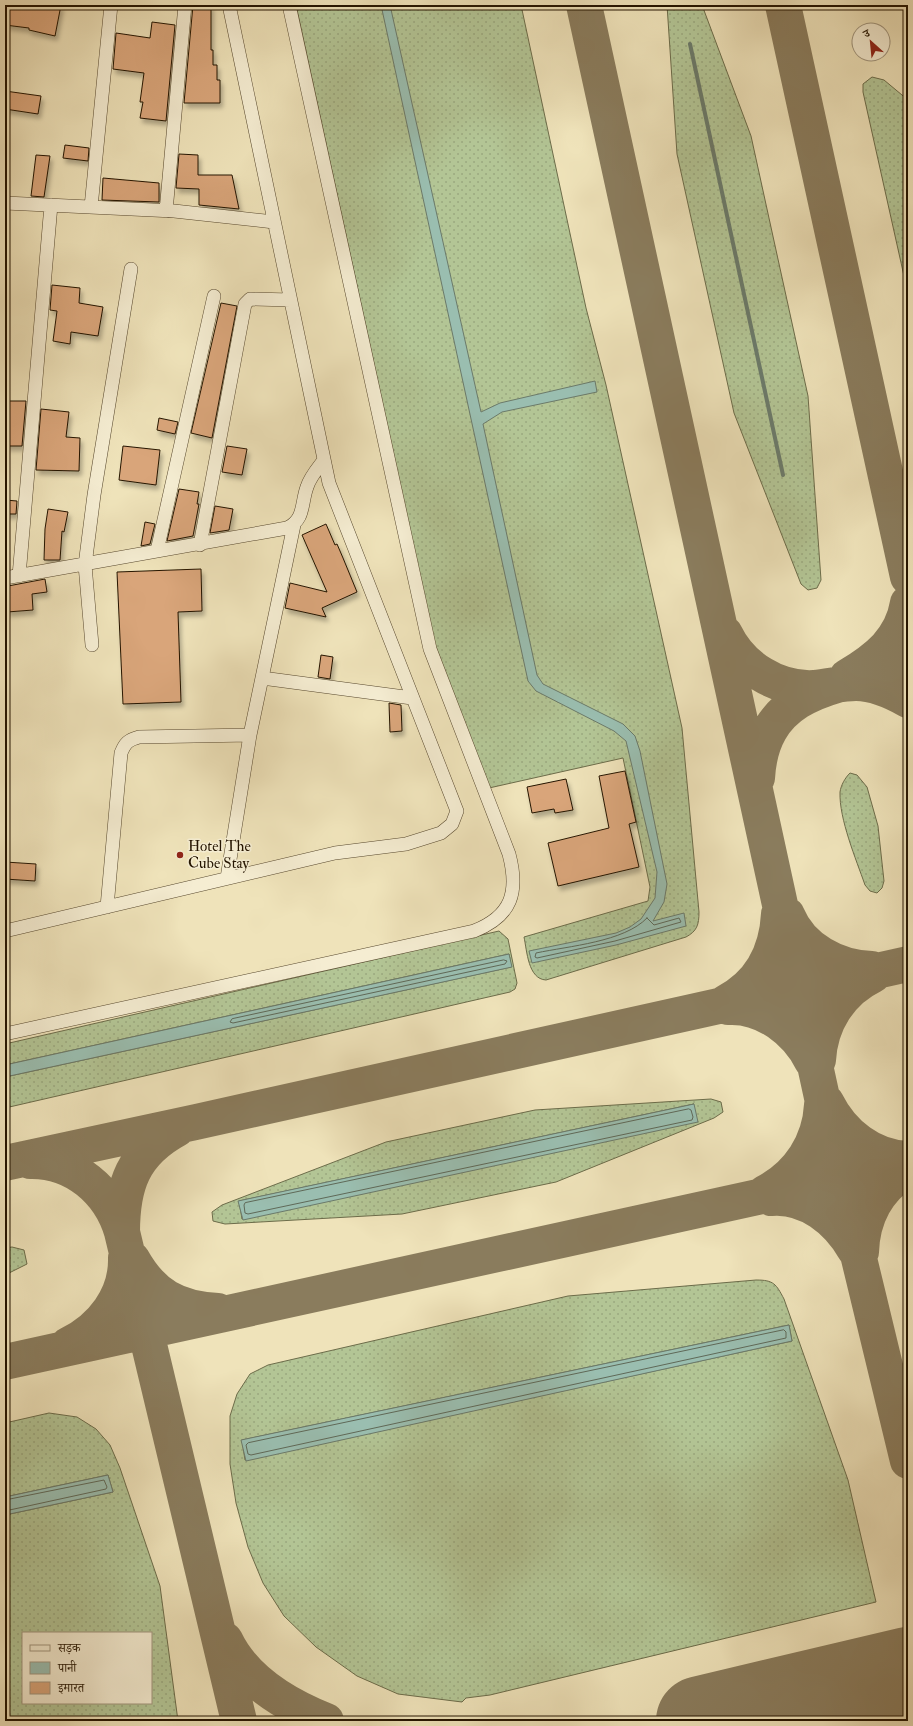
<svg xmlns="http://www.w3.org/2000/svg" width="913" height="1726" viewBox="0 0 913 1726" font-family="'IM FELL Double Pica','Noto Serif Devanagari',serif">
  <style>
    .grass { fill: url(#grass-dots); stroke: #6c6c4a; fill-rule: evenodd }
    .water { fill: #9abeb0; stroke: #6b7a6a }
    .lines { fill: none; stroke-linecap: round; stroke-linejoin: round }
    .shore { stroke: #5f6958; stroke-width: 1 }
    .stream { stroke: #6b7a6a; stroke-width: 4 }
    .taxiway { stroke: #8a7c5d; stroke-width: 36 }
    .runway { stroke: #8a7c5d; stroke-width: 90 }
    .building { fill: #d9a57a; stroke: #241400; filter: url(#shadow) }
    .minor-casing { stroke: #57482e; stroke-width: 14 }
    .minor { stroke: #f5edd2; stroke-width: 13 }
    .poi-dot { fill: #8f2418; stroke: #f5edd2; stroke-width: 1.5 }
    .labels { text-anchor: middle; dominant-baseline: central; stroke-width: 3; stroke-linejoin: round; paint-order: stroke }
    .poi-label { font-size: 15px; fill: #241400; stroke: #f5edd2; text-anchor: start }
  </style>
  <defs>
    <pattern id="grass-dots" width="8" height="8" patternUnits="userSpaceOnUse"><rect width="8" height="8" fill="#b3c595"/><path d="M2 2h.1M6 6h.1" fill="none" stroke="#9aa87f" stroke-width="1.8" stroke-linecap="round"/></pattern>
    <filter id="shadow"><feDropShadow dx="2.5" dy="4.5" stdDeviation="2" flood-color="#0004"/></filter>
  </defs>
  <rect width="100%" height="100%" fill="#efe3ba"/>
  <filter id="stains"><feTurbulence type="fractalNoise" baseFrequency=".005" numOctaves="4"/><feColorMatrix values="0 0 0 0 .2 0 0 0 0 .09 0 0 0 0 .02 0 0 0 .5 -.17"/></filter>
  <radialGradient id="worn" r=".72"><stop offset=".6" stop-color="#630" stop-opacity="0"/><stop offset="1" stop-color="#630" stop-opacity=".3"/></radialGradient>
  <path class="grass" d="M296 5H521L586 308 606 385 682 728 699 912C699 925 697 931 686 937L546 980C528 979 527 951 524 937L648 901 650 887 623 758 489 788 435 645Z
    M667 5H702L751 136 808 396 821 580 817 588 808 590 801 584 734 413 677 154Z
    M872 77 884 80 908 100V294L863 92V84Z
    M850 773 857 775 867 787 878 826 884 881 882 888 877 893 870 891 865 885C856 859 839 819 840 792 841 785 845 778 850 773Z
    M499 931 508 939 517 983 515 989 510 992 5 1108V1077L511 967 509 954 5 1065V1044Z
    M711 1099 721 1102 723 1112 714 1118 556 1182 402 1214 225 1224 213 1221 212 1212 222 1205 386 1142 535 1110ZM694 1104 243 1219H242L239 1201Z
    M12 1247 24 1250 27 1264 5 1275V1248Z
    M756 1280C774 1280 776 1284 784 1299L848 1480 876 1602 490 1695 466 1698 462 1702 398 1694 357 1676 316 1647 284 1616 263 1583 248 1547 236 1503 230 1464V1416L237 1394 250 1374 268 1365 568 1296ZM789 1325 792 1341 245 1460 242 1440Z
    M49 1413 77 1417 96 1429 110 1445 120 1468 160 1586 178 1721H5V1515L113 1492 108 1475 5 1497V1423ZM23 1633H151V1703H23Z"/>
  <path class="water" d="M381 5H390L481 412 500 403 595 381 597 392 502 412 483 424 537 675 543 684 623 724 635 736 640 751 667 884 664 902 653 921 684 913 686 926 616 945 532 963 529 951 616 933 630 927 641 919 655 898 657 872 626 741 614 731 536 691 528 681Z
    M509 954 512 967 5 1077V1065Z
    M694 1104 698 1122 243 1220 238 1201Z
    M789 1325 792 1341 246 1461 241 1440Z
    M108 1475 113 1492 5 1515V1497Z"/>
  <g class="lines">
    <path class="shore" d="M647 918 654 925 679 918 681 922 615 941 537 958 535 957 536 953C569 946 624 942 647 918Z
      M504 960 507 961 505 964 233 1023 230 1022 232 1019Z
      M689 1109 691 1110 693 1117 692 1120 248 1214 245 1213 244 1205 245 1203Z
      M784 1330 786 1332V1338L251 1455 248 1454 246 1445 248 1443Z
      M5 1500 104 1480 107 1487 106 1489 5 1511"/>
    <path class="stream" d="M690 44 783 475"/>
    <path class="taxiway" d="M584 5 840 1180 908 1461
      M783 5 908 577
      M725 634C741 667 777 690 814 688 828 687 842 683 856 683 875 683 892 691 908 700
      M847 677C877 659 902 640 908 603
      M757 778C762 688 838 685 908 669
      M787 915C801 949 837 968 872 969
      M725 1003C760 985 777 953 779 914
      M728 1007C764 1005 797 1031 812 1061
      M818 1060C820 1023 840 991 873 975
      M826 1102C842 1134 872 1158 908 1159
      M177 1129C133 1153 122 1185 122 1232L239 1721
      M30 1161C74 1160 110 1191 122 1232
      M5 1163 196 1122 908 964
      M765 1193C799 1175 820 1143 822 1105
      M771 1198C807 1195 838 1220 855 1250
      M861 1252C862 1218 877 1187 908 1170
      M132 1259C152 1295 177 1309 218 1311
      M68 1345C102 1329 127 1296 126 1258
      M5 1362 908 1164
      M225 1640C244 1680 286 1705 326 1721"/>
    <path class="runway" d="M701 1721 908 1672"/>
  </g>
  <path class="building" d="M7 5H61L55 36 29 30V28L5 25Z
    M193 5H211V50H213V65H217V80H220V103H184Z
    M152 22 175 25 166 121 140 118 143 102H140L144 73 113 69 116 33 150 38Z
    M5 91 41 96 38 114 5 109Z
    M65 145 89 148 88 161 63 158Z
    M179 154 198 155V175H232L239 209 199 205V189L176 188Z
    M36 155 50 156 44 197 31 196Z
    M103 178 159 183V202L102 200Z
    M52 285 80 288 79 303 103 307 98 336 71 332 70 344 53 341 57 311 50 310Z
    M221 303 237 306 212 438 191 433Z
    M5 401H26L22 446H5Z
    M41 409 69 412 66 437 80 438 79 471 36 470Z
    M159 418 178 422 175 434 157 430Z
    M123 446 160 450 156 485 119 480Z
    M227 446 247 449 242 475 222 472Z
    M179 489 199 492 197 504H199L193 536 167 541Z
    M5 500 17 501 16 514H5Z
    M215 506 233 509 229 530 210 533Z
    M48 509 68 512 64 532 62 531 60 560H44L45 529Z
    M145 522 155 524 150 544 141 546Z
    M326 524 335 545 337 544 343 558 357 592 322 608 326 617 285 608 290 583 327 592 302 535Z
    M201 569 202 611 178 612 181 702 123 704 117 572Z
    M45 579 47 592 32 594 33 610 7 612 6 597H9L8 586Z
    M321 655 333 657 330 679 318 677Z
    M389 703 401 705 402 731 390 732Z
    M625 771 636 822 629 824 639 867 558 886 548 843 609 828 599 776Z
    M566 779 573 810 555 813 554 809 532 813 527 787Z
    M5 862 36 864 35 881 5 879Z"/>
  <g class="lines">
    <defs>
      <path id="minor" d="M5 203 174 211 274 222
        M91 207 111 5
        M166 211 185 5
        M200 545 245 304 250 299 290 300
        M157 551 214 296
        M19 576 51 205
        M5 578 287 528C305 520 301 503 307 487 310 477 318 468 324 460
        M92 645 85 565 94 495 131 269
        M262 678 412 698
        M227 878 250 735 294 525
        M107 907 121 753C125 743 128 740 139 737L250 735
        M5 931 335 853 406 844 441 833 452 824 457 811 329 483 229 5
        M5 1034 474 931C512 916 519 892 509 854L430 649 289 5"/>
    </defs>
    <use href="#minor" class="minor-casing"/>
    <use href="#minor" class="minor"/>
  </g>
  <circle class="poi-dot" cx="180" cy="855" r="4"/>
  <g class="labels">
    <g class="poi-label">
      <text x="188" y="846">Hotel The<tspan x="188" dy="17">Cube Stay</tspan></text>
    </g>
  </g>
  <rect width="913" height="1726" fill="none" stroke="#efe3ba" stroke-width="20"/>
  <rect x="6" y="6" width="901" height="1714" fill="none" stroke="#241400" stroke-width="2"/>
  <rect x="10" y="10" width="893" height="1706" fill="none" stroke="#241400"/>
  <rect x="22" y="1632" width="130" height="72" fill="#f5edd2" stroke="#a1967e"/>
  <rect x="30" y="1645" width="20" height="6" fill="#f5edd2" stroke="#a1967e"/>
  <text x="58" y="1652" font-size="12" fill="#241400">सड़क</text>
  <rect x="30" y="1662" width="20" height="12" fill="#9abeb0" stroke="#a1967e"/>
  <text x="58" y="1672" font-size="12" fill="#241400">पानी</text>
  <rect x="30" y="1682" width="20" height="12" fill="#d9a57a" stroke="#a1967e"/>
  <text x="58" y="1692" font-size="12" fill="#241400">इमारत</text>
  <g transform="translate(871 42) rotate(333)"><circle r="19" fill="#f5edd2" stroke="#a1967e"/>
  <path d="M0-3L7 15L0 10L-7 15Z" fill="#8f2418"/>
  <text y="-6" font-size="11" font-weight="bold" text-anchor="middle" fill="#241400">उ</text>
  </g>
  <rect width="100%" height="100%" filter="url(#stains)"/>
  <rect width="100%" height="100%" fill="url(#worn)"/>
</svg>
